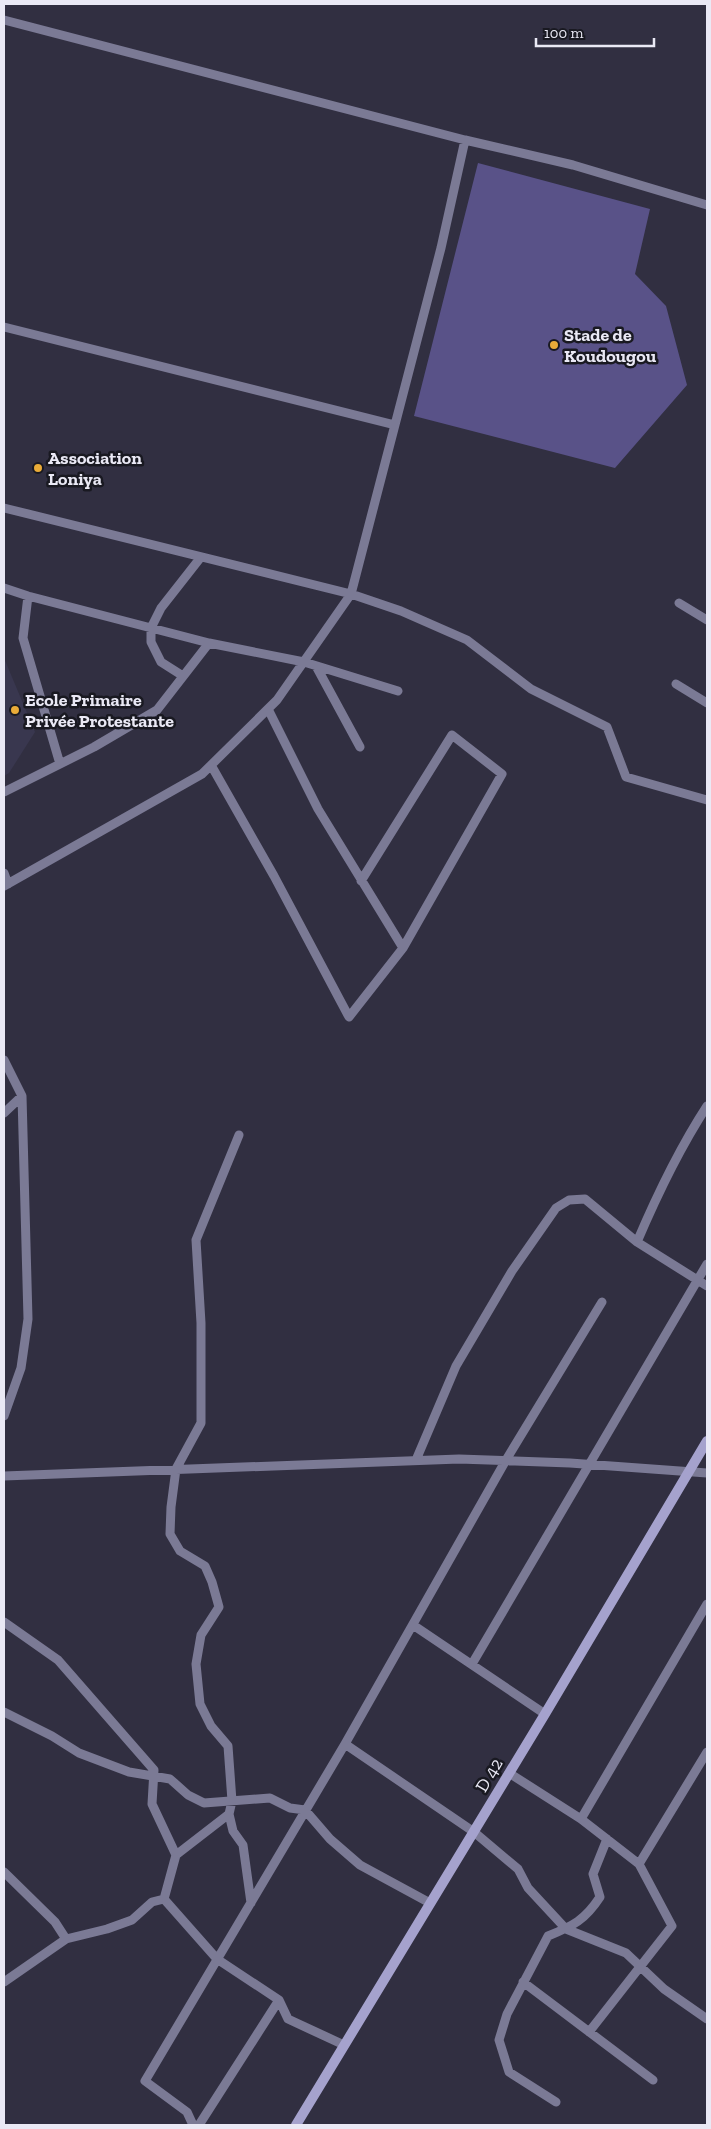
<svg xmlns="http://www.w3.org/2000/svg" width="711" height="2129" viewBox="0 0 711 2129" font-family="'Zilla Slab',serif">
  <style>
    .built { fill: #39374f }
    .green { fill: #595288 }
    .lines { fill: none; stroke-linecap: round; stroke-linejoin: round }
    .street { stroke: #7b7a95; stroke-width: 9 }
    .secondary { stroke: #a5a2cd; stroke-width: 10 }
    .poi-dot { fill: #e9ab38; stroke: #191921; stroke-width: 2 }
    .labels { text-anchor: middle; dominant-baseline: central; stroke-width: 5; stroke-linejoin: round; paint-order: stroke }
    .poi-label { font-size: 18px; font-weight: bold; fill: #eae9f5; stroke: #191921; text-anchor: start }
    .street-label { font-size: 18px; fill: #eae9f5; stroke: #191921 }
  </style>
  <rect width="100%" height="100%" fill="#312f41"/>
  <path class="built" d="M4 658 35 732 9 773 4 776Z"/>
  <path class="green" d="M478 163 650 209 635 274 666 306 687 385 615 468 414 416Z"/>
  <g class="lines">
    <path class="street" d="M4 20 465 140 573 165 707 205
      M4 327 395 425
      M4 508 351 594 401 611 467 640 531 689 607 727 626 777 707 800
      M4 588 28 596 209 643 304 662 398 691
      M28 596 23 638 60 764
      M679 603 707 620
      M316 666 360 747
      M183 676 161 662 151 642V628L161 608 201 557
      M676 684 707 703
      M268 709 318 809 403 948
      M211 765 274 876 349 1017 403 948 502 774 452 735 361 881
      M4 792 94 747 157 710 209 643
      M4 873 8 884
      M4 886 202 774 277 700 351 594 441 248 465 140
      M4 1060 22 1096 28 1319 21 1368 4 1416
      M4 1113 22 1096
      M239 1135 196 1240 201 1323V1423L176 1469 171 1507 170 1534 180 1551 205 1566 212 1582 219 1607 201 1635 196 1664 200 1704 211 1726 228 1746 232 1801 229 1814 233 1831 243 1845 251 1903
      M637 1242C657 1195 679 1149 707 1106
      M416 1460 456 1366 512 1271 556 1208 569 1200 585 1199 637 1242 707 1286
      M4 1476 459 1459 570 1463 707 1473
      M4 1622 58 1660 154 1770 152 1804 176 1855 164 1899 217 1959 279 2000 288 2019 344 2045
      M413 1625 545 1714
      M472 1664 707 1264
      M4 1712 52 1736 79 1753 129 1772 170 1779 188 1795 204 1803 270 1798 290 1808 305 1810 330 1839 360 1865 430 1903
      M345 1744 474 1832 518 1869 528 1888 566 1929 626 1953 664 1989 707 2019
      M509 1773 581 1819 639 1864 672 1926 589 2032
      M581 1819 707 1604
      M176 1855 229 1814
      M639 1864 707 1752
      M4 1872 55 1922 66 1939
      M4 1982 66 1939 107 1929 132 1920 152 1902 164 1899
      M523 1982 653 2080
      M556 2102 509 2072 499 2040 507 2014 548 1936C573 1926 585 1920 600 1897L593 1874 607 1839
      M193 2125 187 2112 145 2081 345 1744 506 1460 602 1302
      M199 2125 279 2000"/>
    <path class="secondary" d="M296 2125 545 1714 707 1441"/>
  </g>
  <g class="poi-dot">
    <circle cx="554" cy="345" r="5"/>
    <circle cx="38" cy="468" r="5"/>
    <circle cx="15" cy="710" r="5"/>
  </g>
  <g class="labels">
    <g class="poi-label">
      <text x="564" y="335">Stade de<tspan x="564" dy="21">Koudougou</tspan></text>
      <text x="48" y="458">Association<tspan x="48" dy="21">Loniya</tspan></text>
      <text x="25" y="700">Ecole Primaire<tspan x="25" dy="21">Privée Protestante</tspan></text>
    </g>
    <g class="street-label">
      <text transform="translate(489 1775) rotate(-59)">D 42</text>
    </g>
  </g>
  <rect width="711" height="2129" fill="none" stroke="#eae9f5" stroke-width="10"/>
  <path d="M536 38v8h118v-8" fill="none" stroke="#eae9f5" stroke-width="2.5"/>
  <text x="544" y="38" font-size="15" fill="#eae9f5" stroke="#191921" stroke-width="4" paint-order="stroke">100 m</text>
</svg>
